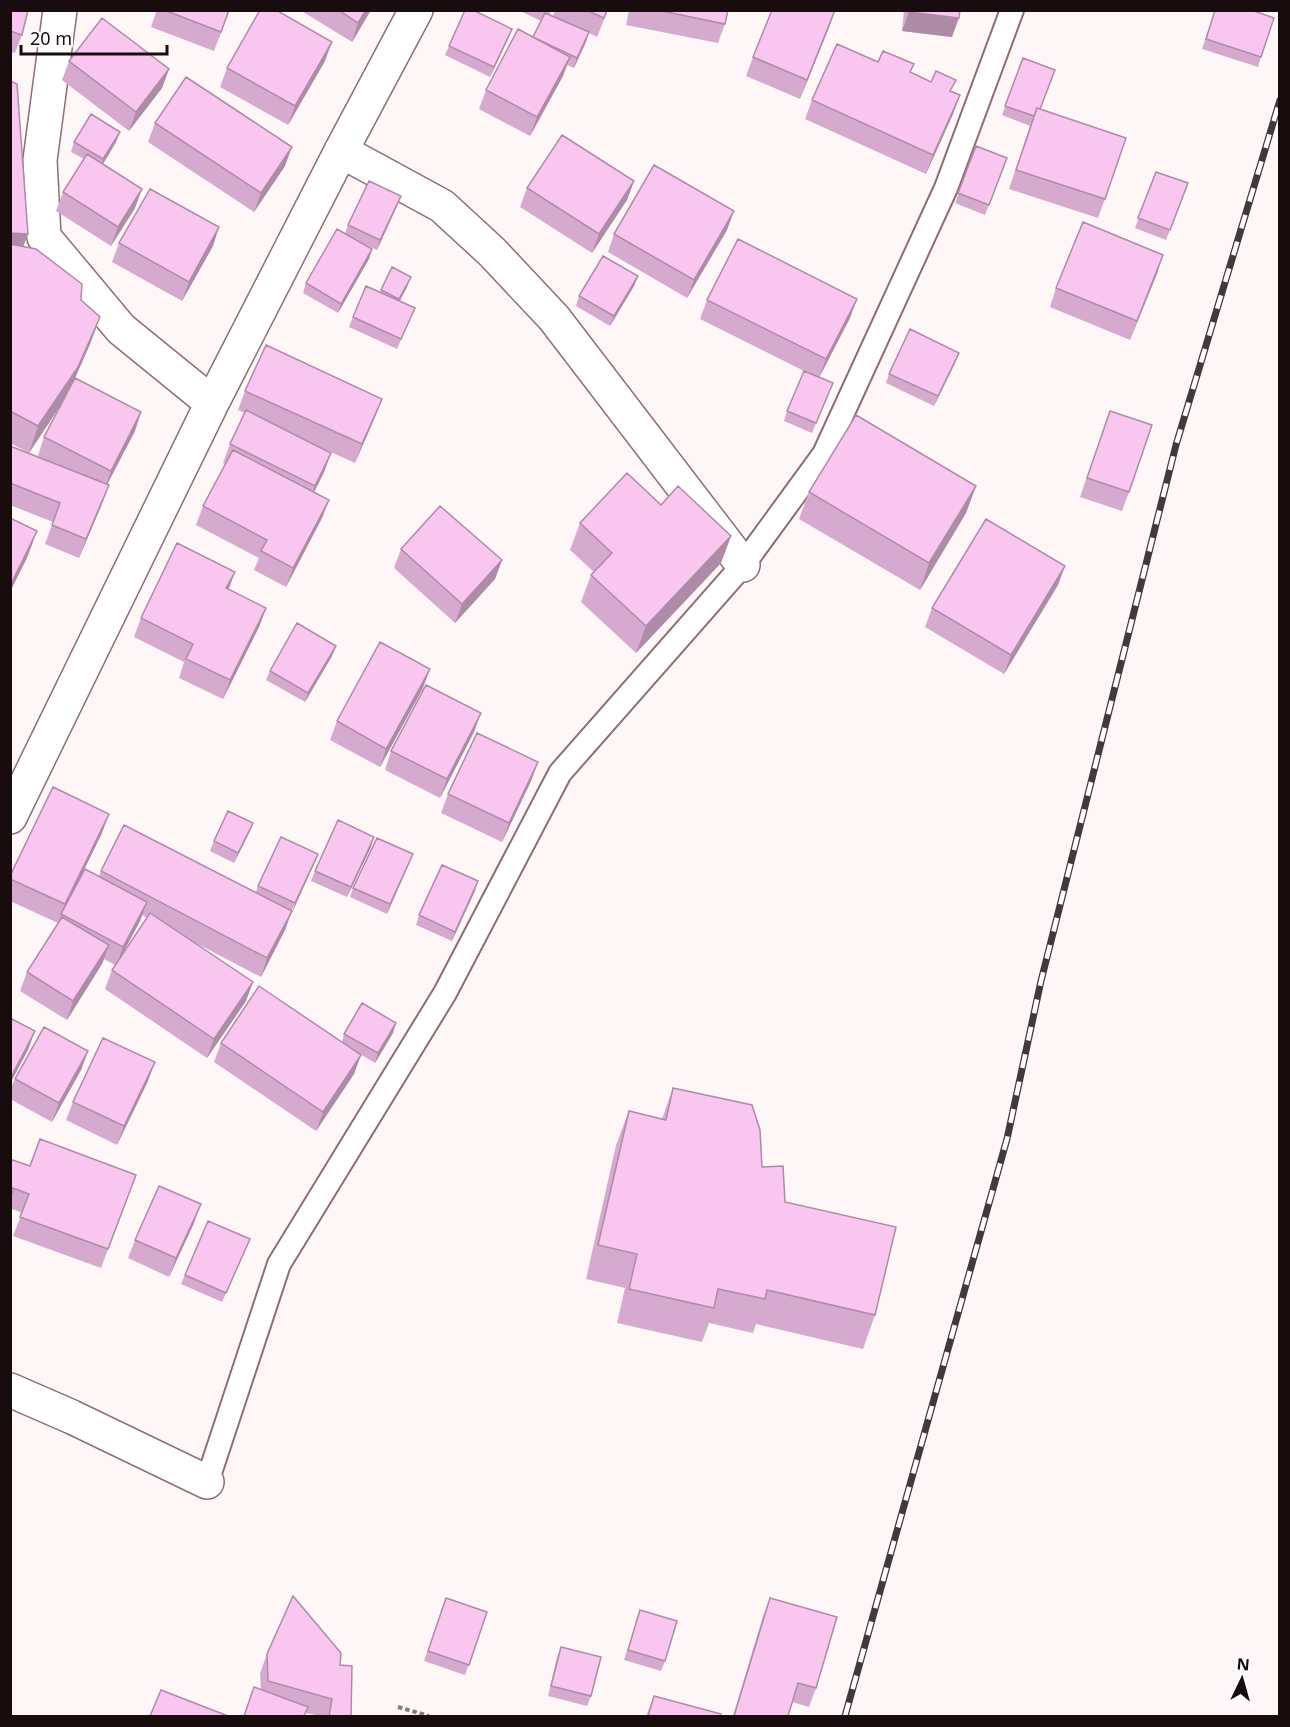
<svg xmlns="http://www.w3.org/2000/svg" width="1290" height="1727" viewBox="0 0 1290 1727" font-family="'Noto Sans',sans-serif">
  <style>
    .lines { fill: none; stroke-linecap: round; stroke-linejoin: round }
    .service-casing { stroke: #906d74; stroke-width: 26 }
    .minor-casing { stroke: #906d74; stroke-width: 36 }
    .tertiary-casing { stroke: #906d74; stroke-width: 36 }
    .path { stroke: #867b7d; stroke-width: 4; stroke-dasharray: 4.5 3; stroke-linecap: butt }
    .service { stroke: #fff; stroke-width: 22 }
    .minor { stroke: #fff; stroke-width: 33 }
    .tertiary { stroke: #fff; stroke-width: 33 }
    .rail-casing { stroke: #44383b; stroke-width: 7 }
    .rail { stroke: #fff; stroke-width: 4.5; stroke-dasharray: 14; stroke-linecap: butt }
    .wall { fill: #d6aace; fill-rule: evenodd }
    .shaded-wall { fill: #ae8ba7 }
    .building { fill: #f9c6ef; stroke: #ae8ba7; stroke-width: 1.5 }
  </style>
  <rect width="100%" height="100%" fill="#fef6f7"/>
  <g class="lines">
    <defs>
      <path id="service" d="M207 1482 279 1264 445 993 560 773 743 565 824 454 946 188 1012 10"/>
      <path id="minor" d="M341 151 442 206 492 252 554 318 743 565
        M10 1390 72 1417 207 1482"/>
      <path id="tertiary" d="M60 10 40 160 44 237 121 329 212 403
        M10 817 212 403 341 151 416 10"/>
    </defs>
    <use href="#service" class="service-casing"/>
    <use href="#minor" class="minor-casing"/>
    <use href="#tertiary" class="tertiary-casing"/>
    <path class="path" d="M398 1707 429 1716"/>
    <use href="#service" class="service"/>
    <use href="#minor" class="minor"/>
    <use href="#tertiary" class="tertiary"/>
    <defs>
      <path id="rail" d="M845 1716 1007 1139 1041 981 1176 445 1280 100"/>
    </defs>
    <use href="#rail" class="rail-casing"/>
    <use href="#rail" class="rail"/>
  </g>
  <path class="wall" d="M10 10 22 35 15 53 10 52Z
    M157 10H230L214 51 151 27Z
    M300 10H371L352 42Z
    M518 10H551L550 14 553 16 555 10H608L597 37 589 33 574 68 567 65 563 76 530 136 479 109 486 90 533 37 541 21Z
    M629 10H728L725 24 718 43 626 25Z
    M904 10H960L952 37 902 31Z
    M1215 10 1261 57 1258 67 1202 49Z
    M830 25 800 99 746 76 753 57Z
    M508 39 490 77 445 55 449 46Z
    M1023 58 1040 109 1105 199 1098 218 1009 189 1030 126 1002 115Z
    M69 61 169 69 162 88 129 131 62 80Z
    M325 61 288 125 220 87 227 68Z
    M878 62 911 72 960 95 953 114 926 174 805 119 812 100Z
    M10 81 28 234 23 246 81 300 100 317 90 344 75 378 135 431 107 485 102 504 79 558 45 544 53 522 10 505V446L43 459 38 456 44 437 62 403 29 453 10 443Z
    M155 123 285 166 254 212 148 142Z
    M74 142H116L103 164 135 208 111 246 56 211 63 192 84 159 71 152Z
    M976 146 1007 158 985 215 955 203Z
    M1156 172 1188 183 1166 240 1135 228Z
    M634 181 627 200 592 253 520 207 527 188Z
    M397 206 377 250 359 242 372 249 369 259 338 313 303 293 306 283 345 234 348 225Z
    M727 230 687 298 608 252 614 234Z
    M119 243 213 246 182 301 112 262Z
    M1163 255 1130 340 1050 307 1056 288Z
    M392 267 407 287 400 301 411 317 397 349 349 327 353 317 380 292Z
    M638 276 634 286 610 326 576 306 579 296Z
    M707 300 850 318 819 377 833 383 812 433 784 421 787 411 806 372 700 319Z
    M955 363 934 406 886 383 889 374Z
    M245 391 375 417 355 463 324 449 331 453 324 472 314 492 329 500 322 518 286 587 254 570 259 558 196 525 203 506 225 464 223 463 230 444 245 413 238 410Z
    M1103 430 1129 492 1122 511 1080 497Z
    M976 486 966 513 920 590 799 519 809 492Z
    M661 505 731 536 721 563 636 653 581 602 591 575 594 572 570 550 580 523Z
    M401 549 502 560 495 579 455 623 394 568Z
    M235 572 228 589 266 608 259 627 223 699 179 678 184 662 134 637 141 618Z
    M1058 585 1004 674 925 627 932 608Z
    M332 656 305 702 266 680 270 671Z
    M423 688 380 767 330 740 337 721Z
    M474 732 440 798 385 770 391 751Z
    M538 762 531 781 502 842 441 813 448 794Z
    M253 823 249 833 234 863 210 851 214 841Z
    M102 833 76 886 99 876 101 871 256 892 258 886 318 854 314 864 291 912 285 930 261 977 188 939 246 1001 207 1058 105 989 112 970 115 965 104 959 102 964 67 1020 20 991 27 972 58 923 10 901V876ZM142 915 147 918 121 956 140 921Z
    M371 847 347 897 311 881 315 871Z
    M413 854 387 914 350 897 353 888Z
    M478 881 452 941 416 925 419 915Z
    M393 1033 375 1063 360 1054 354 1074 316 1131 214 1062 221 1043 342 1042 344 1034Z
    M88 1051 81 1070 52 1122 10 1099V1090L15 1079Z
    M148 1081 117 1145 66 1120 73 1102Z
    M673 1088 762 1167 785 1202 875 1315 863 1349 756 1324 753 1333 709 1323 702 1342 617 1323 625 1288 586 1279 616 1145 629 1111 662 1119Z
    M10 1159 30 1166 136 1175 101 1268 13 1236 22 1213 10 1208Z
    M194 1223 169 1277 128 1258 135 1240Z
    M250 1239 222 1302 181 1284 185 1275Z
    M446 1598 487 1612 465 1675 424 1661Z
    M770 1598 816 1688 809 1707 792 1702 788 1716H733L763 1616Z
    M640 1610 665 1661 661 1671 624 1660Z
    M561 1647 591 1696 587 1706 548 1696 557 1657Z
    M267 1654 340 1665 351 1716H320L306 1713 261 1690 260 1673Z
    M654 1696 720 1716H646Z"/>
  <path class="shaded-wall" d="M366 10H371L352 42 358 23Z
    M835 10 830 25 800 99 807 80Z
    M909 12 959 18 952 37 902 31Z
    M512 29 508 39 490 77 494 67Z
    M589 32 586 42 574 68 577 58Z
    M332 42 325 61 288 125 295 106Z
    M570 57 563 76 530 136 537 117Z
    M169 69 162 88 129 131 136 112Z
    M960 95 953 114 926 174 933 155Z
    M120 132 116 142 100 169 103 159Z
    M292 147 285 166 254 212 261 193Z
    M634 181 627 200 592 253 599 234Z
    M142 189 135 208 111 246 118 227Z
    M401 196 397 206 377 250 380 240Z
    M734 211 727 230 687 298 694 280Z
    M219 227 213 246 182 301 189 282Z
    M10 233 28 234 15 268H10Z
    M372 249 369 259 338 313 341 304Z
    M1163 255 1157 274 1130 340 1137 321Z
    M638 276 634 286 610 326 614 316Z
    M411 277 407 287 395 309 399 299Z
    M857 299 850 318 819 378 826 359Z
    M100 317 90 344 68 394 29 453 38 426Z
    M959 353 955 363 934 406 938 396Z
    M382 399 375 417 355 463 362 444Z
    M141 412 135 431 104 490 111 471Z
    M331 453 324 472 308 505 315 486Z
    M109 485 102 504 79 558 86 539Z
    M976 486 966 513 920 590 929 563Z
    M329 500 322 518 286 587 293 568Z
    M37 531 27 558 10 592V586Z
    M731 536 721 563 636 653 646 626Z
    M502 560 495 579 455 623 462 604Z
    M1065 566 1058 585 1004 674 1011 655Z
    M235 572 228 591 226 588Z
    M266 608 259 627 223 699 230 680Z
    M336 646 332 656 305 702 308 693Z
    M430 669 423 688 380 767 386 749Z
    M481 713 474 732 440 798 447 779Z
    M538 762 531 781 502 842 509 823Z
    M109 814 102 833 62 915 61 914 58 923 65 904Z
    M253 823 249 833 234 863 238 853Z
    M374 837 371 847 347 897 351 887Z
    M318 854 314 864 292 913 295 903Z
    M413 854 409 864 387 914 390 904Z
    M478 881 475 891 452 941 455 932Z
    M147 902 140 921 116 966 123 947Z
    M292 911 285 930 261 977 267 958Z
    M109 945 102 964 67 1020 73 1001Z
    M253 982 246 1001 207 1058 214 1039Z
    M396 1023 393 1033 375 1063 378 1053Z
    M35 1031 28 1050 10 1084V1079Z
    M88 1051 81 1070 52 1122 59 1103Z
    M361 1055 354 1074 316 1131 323 1112Z
    M155 1062 148 1081 117 1145 124 1126Z
    M201 1204 194 1223 169 1277 176 1258Z"/>
  <path class="building" d="M10 10H28L22 35 10 31Z
    M164 10H229L221 32Z
    M260 10H276L332 42 295 106 227 68Z
    M338 10H366L358 23Z
    M465 10H473L512 29 494 67 449 46Z
    M586 10H607L604 18Z
    M657 10H728L725 24Z
    M772 10H835L807 80 753 57Z
    M909 10H960L959 18 909 12Z
    M1215 10H1251L1274 18 1261 57 1206 39Z
    M545 13 589 32 577 58 533 37Z
    M102 18 169 69 136 112 69 61Z
    M518 29 570 57 537 117 486 90Z
    M837 44 878 62 883 51 914 64 910 72 931 82 936 71 956 80 950 91 960 95 933 155 812 100Z
    M1023 58 1055 70 1040 109 1037 108 1034 116 1005 106Z
    M186 77 292 147 261 193 155 123Z
    M10 81 17 84 28 234 10 233Z
    M1037 108 1126 138 1105 199 1016 170Z
    M91 114 120 132 103 159 74 142Z
    M562 135 634 181 599 234 527 188Z
    M976 146 1007 158 989 205 958 193Z
    M87 154 142 189 118 227 63 192Z
    M654 165 734 211 694 280 614 234Z
    M1156 172 1188 183 1170 230 1138 218Z
    M369 181 401 196 380 240 348 225Z
    M150 189 219 227 189 282 119 243Z
    M1083 222 1163 255 1137 321 1056 288Z
    M337 229 372 249 341 304 306 283Z
    M738 239 857 299 826 359 707 300Z
    M10 244 36 249 82 284 81 300 100 317 78 367 38 426 10 411Z
    M603 256 638 276 614 316 579 296Z
    M392 267 411 277 399 299 381 290Z
    M366 286 415 308 401 339 353 317Z
    M910 329 959 353 938 396 889 374Z
    M266 345 382 399 362 444 245 391Z
    M804 371 833 383 816 423 787 411Z
    M75 378 141 412 111 471 44 437Z
    M246 410 331 453 315 486 230 444Z
    M1110 411 1152 425 1129 492 1087 478Z
    M856 415 976 486 929 563 809 492Z
    M10 446 109 485 86 539 52 525 60 503 10 483Z
    M233 450 329 500 293 568 261 551 267 540 203 506Z
    M627 473 661 505 678 486 731 536 646 626 591 575 612 553 580 523Z
    M440 506 502 560 462 604 401 549Z
    M10 518 37 531 10 586Z
    M986 519 1065 566 1011 655 932 608Z
    M177 543 235 572 226 588 266 608 230 680 186 659 193 644 141 618Z
    M297 623 336 646 308 693 270 671Z
    M380 642 430 669 386 749 337 721Z
    M426 685 481 713 447 779 391 751Z
    M477 733 538 762 509 823 448 794Z
    M53 787 109 814 65 904 10 879V876Z
    M228 811 253 823 238 853 214 841Z
    M338 820 374 837 351 887 315 871Z
    M124 825 292 911 267 958 101 871Z
    M281 837 318 854 295 903 258 886Z
    M377 838 413 854 390 904 353 888Z
    M442 865 478 881 455 932 419 915Z
    M85 869 147 902 123 947 61 914Z
    M150 913 253 982 214 1039 112 970Z
    M62 917 109 945 73 1001 27 972Z
    M259 986 361 1055 323 1112 221 1043Z
    M362 1003 396 1023 378 1053 344 1034Z
    M10 1018 35 1031 10 1079Z
    M44 1027 88 1051 59 1103 15 1079Z
    M103 1038 155 1062 124 1126 73 1102Z
    M673 1088 752 1105 760 1130 762 1167 783 1166 785 1202 896 1227 875 1315 767 1290 765 1299 718 1289 714 1308 629 1289 637 1254 598 1245 629 1111 666 1120Z
    M40 1139 136 1175 108 1249 20 1217 29 1194 10 1187V1159L30 1166Z
    M159 1186 201 1204 176 1258 135 1240Z
    M10 1188 14 1189 10 1198Z
    M208 1221 250 1239 226 1293 185 1275Z
    M293 1596 341 1653 340 1665 352 1666 351 1716H329L332 1699 268 1681 267 1654Z
    M446 1598 487 1612 469 1665 428 1651Z
    M770 1598 837 1617 816 1688 798 1683 788 1716H734Z
    M640 1610 677 1621 665 1661 628 1650Z
    M561 1647 601 1657 591 1696 551 1686Z
    M254 1687 308 1707 304 1716H244Z
    M161 1690 228 1716H150Z
    M654 1696 721 1714 720 1716H648Z"/>
  <rect width="1290" height="1727" fill="none" stroke="#190c0f" stroke-width="24"/>
  <g transform="translate(1242 1679) rotate(5)" stroke="#ffffff" stroke-width="4.5" paint-order="stroke">
  <path d="M0-4.5L10 22L0 15L-10 22Z" fill="#190c0f"/>
  <text y="-9" font-size="16" font-weight="bold" text-anchor="middle" fill="#190c0f">N</text>
  </g>
  <path d="M21 45v9h146v-9" fill="none" stroke="#190c0f" stroke-width="3"/>
  <text x="30" y="45" font-size="18" fill="#190c0f" stroke="#ffffff" stroke-width="4.5" paint-order="stroke">20 m</text>
</svg>
